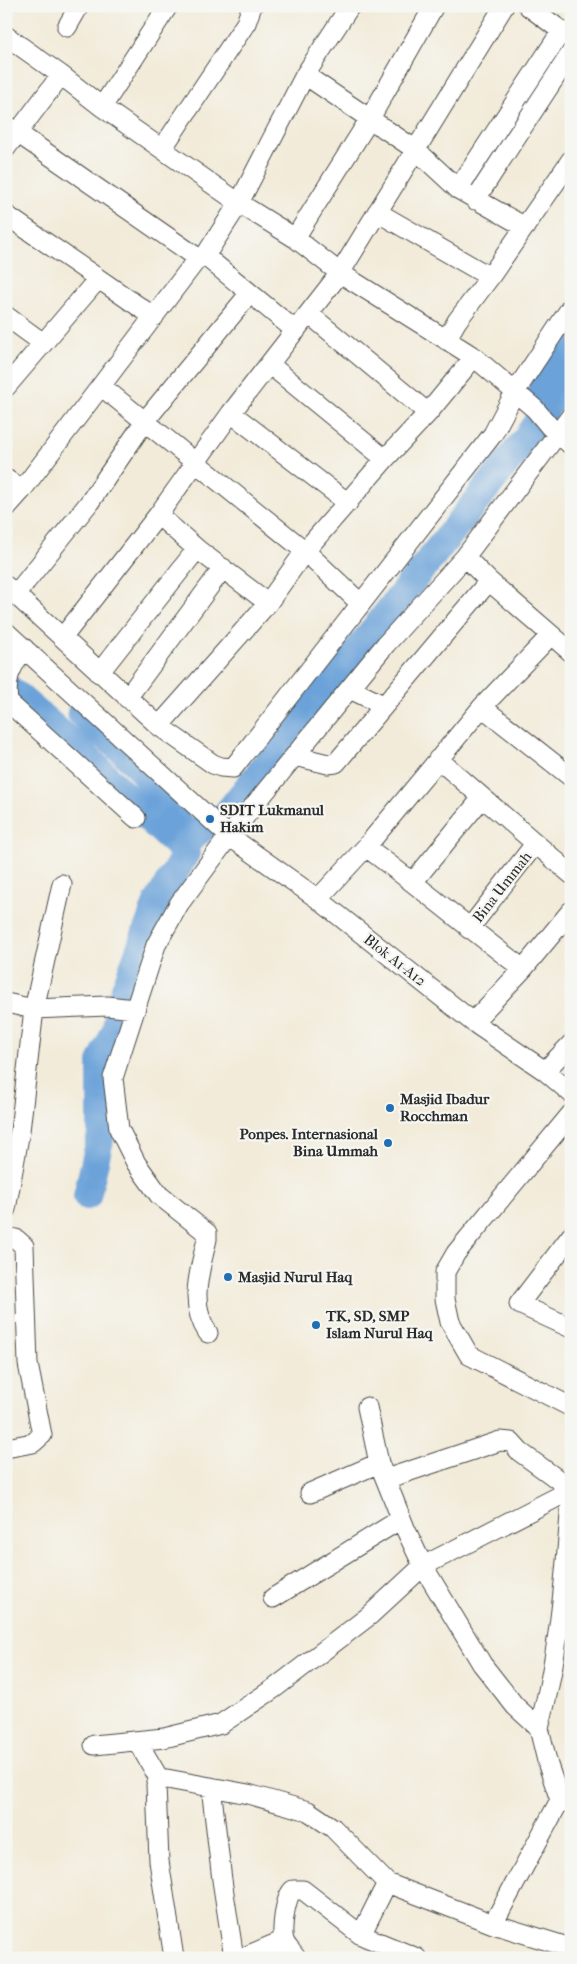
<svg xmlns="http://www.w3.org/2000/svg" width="577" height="1964" viewBox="0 0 577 1964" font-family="'IM FELL French Canon',serif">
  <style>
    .water { fill: #6ba2d9; stroke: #4b6682 }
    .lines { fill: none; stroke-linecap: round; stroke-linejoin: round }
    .river { stroke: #6ba2d9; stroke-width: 28 }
    .minor-casing { stroke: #494845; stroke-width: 21 }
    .minor { stroke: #fff; stroke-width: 19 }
    .poi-dot { fill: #1f6fb2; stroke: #f6f6f2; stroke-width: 2 }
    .labels { text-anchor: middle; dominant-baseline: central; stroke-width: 4.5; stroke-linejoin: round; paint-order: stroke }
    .poi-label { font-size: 15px; font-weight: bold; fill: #2b2b2b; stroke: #f6f6f2; text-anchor: start }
    .street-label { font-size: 15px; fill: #2b2b2b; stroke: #f6f6f2 }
  </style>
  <rect width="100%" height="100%" fill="#f6f6f2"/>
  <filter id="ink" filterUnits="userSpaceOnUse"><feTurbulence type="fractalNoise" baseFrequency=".02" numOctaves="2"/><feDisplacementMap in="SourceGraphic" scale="10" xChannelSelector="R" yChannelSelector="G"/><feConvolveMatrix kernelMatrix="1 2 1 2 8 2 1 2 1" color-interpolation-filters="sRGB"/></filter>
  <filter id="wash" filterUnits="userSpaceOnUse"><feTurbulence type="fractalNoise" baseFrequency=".0096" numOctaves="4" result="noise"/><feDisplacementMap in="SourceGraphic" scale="20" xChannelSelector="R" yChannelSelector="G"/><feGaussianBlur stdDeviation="1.12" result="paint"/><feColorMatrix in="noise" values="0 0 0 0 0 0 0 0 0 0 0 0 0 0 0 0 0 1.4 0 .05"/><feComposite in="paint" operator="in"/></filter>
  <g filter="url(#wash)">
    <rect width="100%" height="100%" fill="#f2ebd9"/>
    <path class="water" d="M571 321V389L544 425 518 402Z"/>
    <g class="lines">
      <path class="river" d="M6 686 77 747 142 813 186 853 157 903 119 1005 116 1030 101 1062V1135L87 1196
        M81 713 138 766 190 839 211 821 224 817 525 440 571 372"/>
    </g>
  </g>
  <g filter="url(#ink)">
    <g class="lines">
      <defs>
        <path id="minor" d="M528 6 571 38
          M67 27 79 6
          M6 36 61 75 102 107 239 203 295 238 340 273 474 357 535 409 550 427 571 445
          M305 75 416 150 458 189 525 227
          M102 107 168 6
          M6 125 198 258
          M6 148 61 75
          M162 149 246 23 252 6
          M458 189 561 32
          M475 200 571 53
          M377 212 490 277
          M6 215 154 317
          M295 238 369 120 434 6
          M205 256 296 331
          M309 314 428 413
          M6 316 43 343
          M446 340 457 321 490 277 571 160
          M269 364 385 459
          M101 386 305 551 360 603
          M6 387 98 279
          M231 413 348 503
          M6 479 22 490
          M6 508 22 490 198 258 205 256 239 203 305 75 350 6
          M158 515 197 549 268 603
          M465 557 489 581 571 652
          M6 586 159 726 213 764 221 767 233 768 493 434 515 392 571 307
          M16 594 89 503 145 421 250 293
          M6 632 229 836 318 899 473 1022 545 1071 571 1093
          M63 637 158 515 231 413 340 273 504 6
          M24 648C11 669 5 675 8 702L136 818
          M99 673 197 549
          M350 689 383 705
          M127 698 223 568
          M482 707 571 777
          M159 726 268 603 305 551 385 459 428 413 474 357
          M295 756 328 764 336 763 489 581
          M438 759 571 874
          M366 847C419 886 470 929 523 969
          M413 882 482 798
          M318 899 366 847 482 707 551 635
          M469 929 535 844
          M6 1003 34 1009 107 1006 134 1009
          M473 1022 523 969 571 911
          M545 1071 571 1044
          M571 1114 456 1253 445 1272V1299L450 1322 469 1355 571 1407
          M6 1209 20 1131 34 1009 62 884
          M571 1236 519 1304 571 1328
          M6 1237 16 1239 24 1246 28 1364 42 1435 33 1443 6 1448
          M208 1333C188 1303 200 1271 207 1239V1233L159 1195 136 1163 119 1129 113 1078 156 945 179 904 229 836 386 644 465 557 571 416
          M367 1407 379 1463 405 1528 423 1566 482 1664 515 1706 539 1728 548 1765 560 1800
          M386 1479 500 1441 511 1442 520 1452 571 1489
          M310 1493 379 1463
          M273 1598 401 1519
          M539 1728C559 1655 565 1578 571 1502
          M137 1741 160 1780
          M94 1745 164 1738 221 1724 276 1687 369 1616 423 1566 571 1490
          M211 1787 222 1880 234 1958
          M387 1883 361 1935 417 1958
          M493 1924 560 1800 571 1802
          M174 1958 159 1861 156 1785 160 1780 167 1779 248 1794 308 1811 333 1828 387 1883 493 1924 571 1948
          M242 1958 284 1940
          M296 1958C293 1953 286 1946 284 1941 281 1930 285 1897 293 1890H303L361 1935"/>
      </defs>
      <use href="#minor" class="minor-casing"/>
      <use href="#minor" class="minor"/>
    </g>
  </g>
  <g class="poi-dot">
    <circle cx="210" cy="819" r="5"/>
    <circle cx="390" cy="1108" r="5"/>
    <circle cx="388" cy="1143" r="5"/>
    <circle cx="228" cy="1277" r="5"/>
    <circle cx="316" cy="1325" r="5"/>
  </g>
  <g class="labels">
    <g class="poi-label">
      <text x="220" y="810">SDIT Lukmanul<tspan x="220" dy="17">Hakim</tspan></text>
      <text x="400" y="1099">Masjid Ibadur<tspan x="400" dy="17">Rocchman</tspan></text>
      <text x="378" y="1134" text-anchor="end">Ponpes. Internasional<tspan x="378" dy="17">Bina Ummah</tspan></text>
      <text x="238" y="1277">Masjid Nurul Haq</text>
      <text x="326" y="1316">TK, SD, SMP<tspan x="326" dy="17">Islam Nurul Haq</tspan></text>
    </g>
    <g class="street-label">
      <text transform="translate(502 887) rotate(-52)">Bina Ummah</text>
      <text transform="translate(395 960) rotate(38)">Blok A1-A12</text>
    </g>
  </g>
  <rect width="577" height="1964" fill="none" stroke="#f6f6f2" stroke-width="25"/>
</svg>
